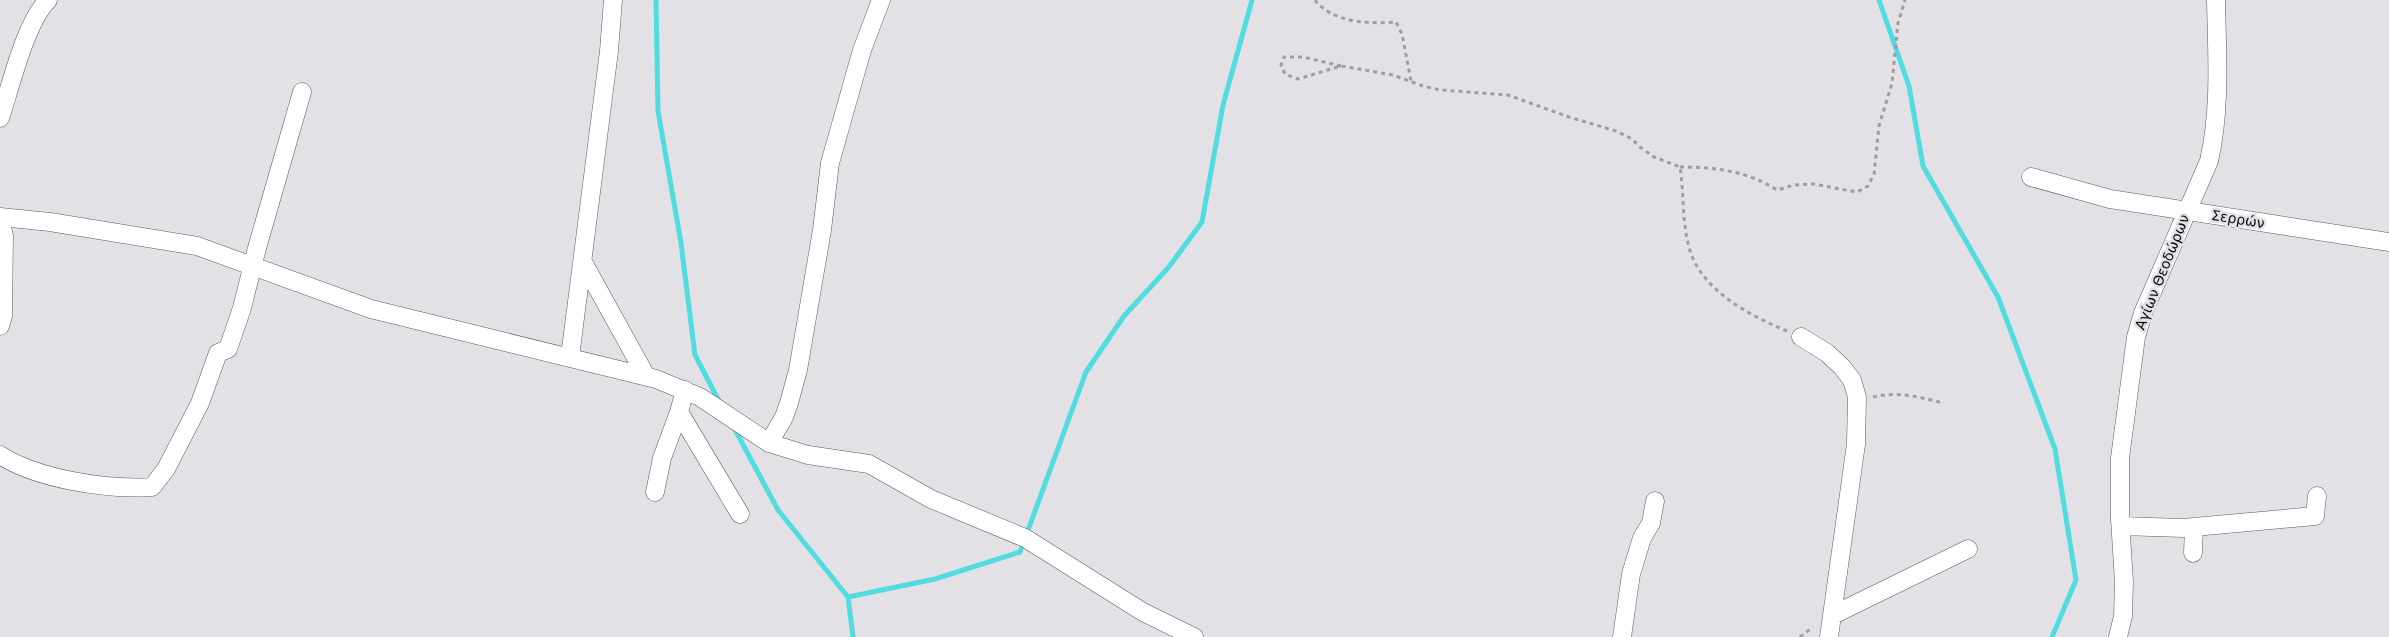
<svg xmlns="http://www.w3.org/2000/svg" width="2389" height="637" viewBox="0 0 2389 637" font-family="'DejaVu Sans',sans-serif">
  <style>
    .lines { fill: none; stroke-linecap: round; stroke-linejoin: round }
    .stream { stroke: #51dce0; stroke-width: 5 }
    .street-casing { stroke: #5c5a5f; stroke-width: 19 }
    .path { stroke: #9e9da1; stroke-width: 3; stroke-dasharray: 4 4; stroke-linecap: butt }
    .street { stroke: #fff; stroke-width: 18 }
    .labels { text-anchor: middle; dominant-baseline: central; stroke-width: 5; stroke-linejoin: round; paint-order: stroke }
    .street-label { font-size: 14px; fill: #0d0c0e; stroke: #e3e1e6 }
  </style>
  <rect width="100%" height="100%" fill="#e3e1e6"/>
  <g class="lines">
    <path class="stream" d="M656 0 658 111 681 243 695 355 720 403
      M1879 0 1909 86 1923 166 1998 297 2055 449 2076 580 2052 637
      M733 426 778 510 848 597 853 637
      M848 597 935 579 1020 552 1086 372 1124 316 1168 268 1202 222 1223 105 1252 0"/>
    <defs>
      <path id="street" d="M0 118C11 86 25 23 48 0
        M2031 177 2110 199 2389 242
        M0 217 50 222 197 246 371 309 656 379 700 397 769 443 808 455 869 464 931 499 1025 538 1143 612 1194 637
        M0 219 4 236 3 316 0 326
        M583 262 646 376
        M1801 337 1827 353 1842 367 1852 380 1857 397 1856 444 1829 637
        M570 357 609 51 613 0
        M685 390 679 412 740 514
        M769 443 784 417 789 403 798 370 822 230 830 163 862 50 881 0
        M0 455C37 479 107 490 152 487L166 469 200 403 218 353 228 349 242 308 257 248 302 92
        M655 492 662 458 679 412
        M2121 526 2183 528 2315 516 2317 496
        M2193 553 2194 527
        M1833 615 1968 549
        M1622 637 1631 574 1642 538 1651 523 1655 501
        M2118 637 2123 616 2124 582 2120 519V458L2136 337 2143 313 2209 161C2221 109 2217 53 2216 0"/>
    </defs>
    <use href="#street" class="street-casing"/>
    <path class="path" d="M1315 0C1332 23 1370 24 1396 22L1402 34 1411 81
      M1341 66 1303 57H1284L1281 65 1285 74 1298 79 1341 66 1393 75 1423 86 1441 90 1508 95 1569 117 1616 131 1632 139 1640 147 1654 157 1680 167C1684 192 1682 218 1688 243 1697 288 1748 315 1787 331
      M1680 167C1714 167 1748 171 1777 190L1794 185 1813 184 1857 192 1868 186 1874 174 1879 126 1892 83 1898 23 1905 0
      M1873 397C1897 391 1920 397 1943 403
      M1800 637 1813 627"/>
    <use href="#street" class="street"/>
  </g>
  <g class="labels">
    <g class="street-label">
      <text transform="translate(2238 219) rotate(9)">Σερρών</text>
      <text transform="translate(2162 272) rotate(-68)">Αγίων Θεοδώρων</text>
    </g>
  </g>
</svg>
